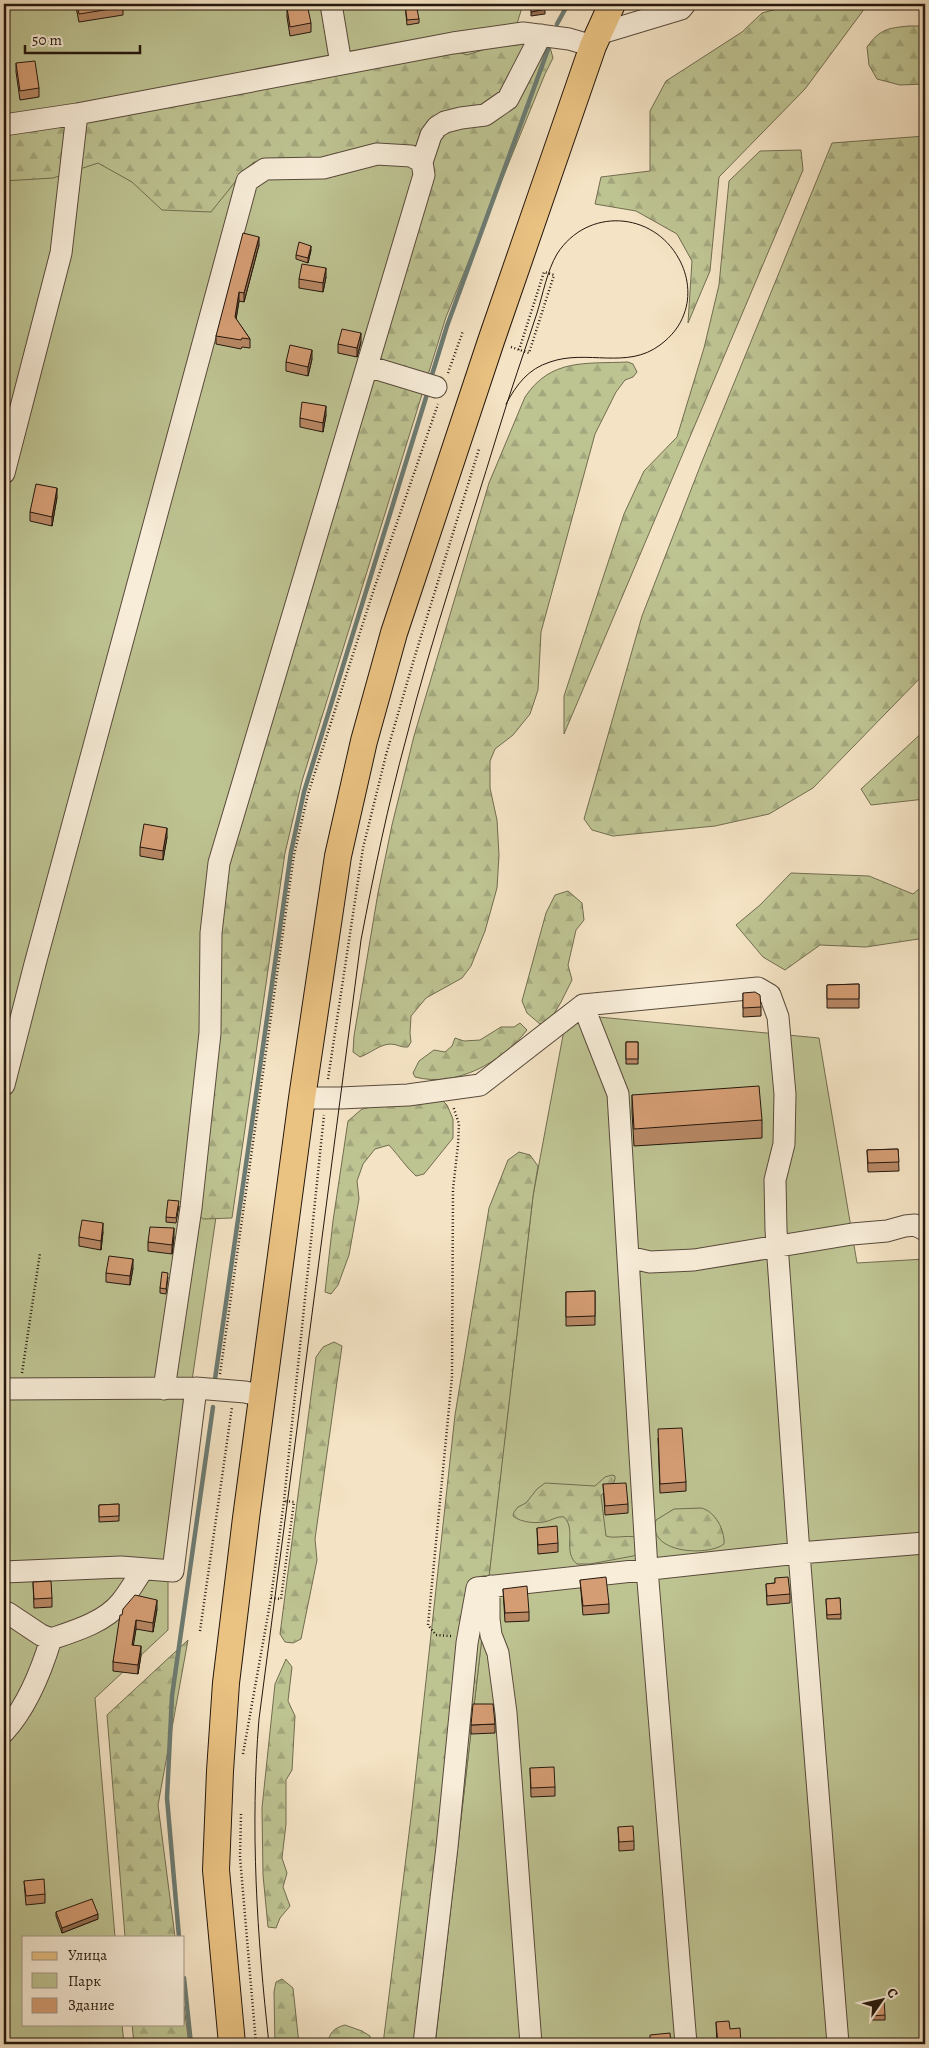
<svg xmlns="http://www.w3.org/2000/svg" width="929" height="2048" viewBox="0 0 929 2048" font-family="Alegreya,serif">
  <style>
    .green { fill: #bec392; stroke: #716d50 }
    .forest { fill: url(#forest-firs); stroke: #716d50 }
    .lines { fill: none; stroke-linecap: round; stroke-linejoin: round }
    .stream { stroke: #6c7b72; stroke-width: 4.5 }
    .minor-casing { stroke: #584a3b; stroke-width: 23 }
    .major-casing { stroke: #24170d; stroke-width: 28 }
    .path { stroke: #24170d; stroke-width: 2.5; stroke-dasharray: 1 2.5; stroke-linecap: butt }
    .minor { stroke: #f8edd9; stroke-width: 21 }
    .major { stroke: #eac282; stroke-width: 26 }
    .tram { stroke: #24170d; stroke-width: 1 }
    .wall { fill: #b78764; stroke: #24170d }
    .shaded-wall { fill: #956e51; stroke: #24170d }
    .building { fill: #d59d74; stroke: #24170d }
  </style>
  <defs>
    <pattern id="forest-firs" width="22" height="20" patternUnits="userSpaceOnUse" patternTransform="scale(1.25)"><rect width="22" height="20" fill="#bec392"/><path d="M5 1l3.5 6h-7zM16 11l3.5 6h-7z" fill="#a3a77d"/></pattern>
  </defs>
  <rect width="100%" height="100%" fill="#f4e3c4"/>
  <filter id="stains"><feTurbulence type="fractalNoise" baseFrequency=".004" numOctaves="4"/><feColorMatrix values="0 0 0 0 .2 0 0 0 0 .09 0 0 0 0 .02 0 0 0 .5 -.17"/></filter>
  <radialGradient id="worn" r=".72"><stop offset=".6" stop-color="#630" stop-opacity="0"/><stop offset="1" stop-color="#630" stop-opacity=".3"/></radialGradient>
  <path class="green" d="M4 4H523L270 849 168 1544V1630L95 1698 115 1937H24V2024H122L124 2044H4Z
    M567 1014 819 1038 857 1263 925 1259V2044H435L501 1471 502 1448 504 1444 533 1196Z"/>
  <path class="forest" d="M796 4H866L862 12 805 89 719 177 710 271 688 323 692 261 677 234 636 211 595 204 601 177 650 171V111L666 81 742 32 762 13Z
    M909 26H925V84L900 85 877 79 869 65 867 47C880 29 888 28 909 26Z
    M548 40 553 58 545 74 446 317 302 781 285 853 232 1218 203 1219 195 1210 225 860 425 158 325 162H254L243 172 211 212 162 210 132 182 98 163 53 178 4 181V119L455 51 467 55 489 48Z
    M925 136V673L813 788 769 814 715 826 613 836 592 830 584 819 642 616 701 464 832 143Z
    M801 150 803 170 564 734V696L624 514 644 471 677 437 704 348 719 285 729 181 760 151Z
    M628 362 633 364 637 372 633 377 625 380 616 392 595 434 541 632 538 690 530 714 513 735 495 749 490 761V788L497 820 499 855 497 888 485 931 471 966 462 978 426 998 411 1016 410 1033 411 1042 408 1047C401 1048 397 1044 391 1044 380 1044 371 1053 360 1057L353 1052 354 1036 378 893 392 825 414 736 489 483 525 397C551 358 586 364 628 362Z
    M925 730V799L871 805 861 789Z
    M791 873 869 876 913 894 925 884V938L866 947 820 945 785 970 763 957 736 925 760 905Z
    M568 891 582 903 584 920 576 930 568 965 572 980 561 1002 548 1024H540L527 1013 522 1001 546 913 555 895Z
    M520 1023 527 1030C502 1062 456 1088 415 1077L413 1073 419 1061 434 1050 445 1052 452 1046 455 1038 464 1041 480 1040 501 1027H514Z
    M441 1099 447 1105 453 1119V1138L424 1174 416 1176C406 1167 399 1156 389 1145L375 1149 363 1164 357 1181 359 1199 349 1255 338 1285 331 1294 325 1292 333 1221 348 1121 362 1109 383 1104Z
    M519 1152 530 1155 538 1166 533 1196 435 2044H383L412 1809 455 1415 489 1208 508 1160Z
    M334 1342 342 1346 315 1539 317 1560 301 1639 293 1643 285 1642 280 1634 316 1357 323 1347Z
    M612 1475 615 1476C616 1486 606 1488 601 1496L606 1536C613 1539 626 1535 636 1537V1555L633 1556 590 1564H577C562 1552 577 1530 564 1517 558 1516 554 1519 548 1521 539 1524 521 1523 513 1516L514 1512 518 1507 526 1503 537 1489 545 1483 595 1486 605 1477Z
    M701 1508C715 1511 725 1530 724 1544 707 1557 646 1553 656 1520L674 1509Z
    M188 1640 158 1805 175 1937H125L107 1715Z
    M286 1659 292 1667 288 1701 295 1716 292 1770 286 1780V1824L282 1858 287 1873 283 1887 290 1906 280 1918 276 1928 268 1927 263 1875 262 1808 275 1684Z
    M282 1979 293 1988 299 2044H275L274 1992 276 1982Z
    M184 2006 189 2044H134L132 2024H184Z
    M345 2025 362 2031 370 2036V2044H327C330 2033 333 2028 345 2025Z"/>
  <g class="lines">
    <path class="stream" d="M557 24 568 4
      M431 378 447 326 550 44
      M215 1379 291 852 304 792 428 391
      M179 1937 167 1798 172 1696 213 1407
      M184 1978 191 2044"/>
    <defs>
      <path id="minor" d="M331 4 341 64
        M598 34 681 9 685 4
        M4 125 77 114 453 43 523 33 569 39 593 46
        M422 162 431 135 437 127 445 122 461 118 485 115 508 99 541 35
        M367 366 436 387
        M4 473 61 253 77 114
        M583 1005 758 988 770 995 778 1017 785 1094 784 1144 775 1180 776 1230 799 1553 838 2044
        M4 1085 35 964 247 181 265 169 323 168 377 154 411 156 422 162 424 175 219 863 211 933 210 1033 191 1208 164 1389
        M302 1098H340L408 1095 480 1085 583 1005 618 1094 647 1569 686 2044
        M628 1257 650 1262 694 1260 852 1234 887 1231 905 1226 915 1225 925 1230
        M4 1389 196 1388 245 1392 262 1396
        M4 1572 121 1567 173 1571 196 1388
        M491 1586 489 1594V1619L491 1635 498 1653 506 1713 531 2044
        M8 1613 41 1635 51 1639
        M4 1732C27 1707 41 1672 51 1639 75 1631 105 1622 121 1602 129 1592 136 1580 143 1569
        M424 2044 447 1847 467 1643 477 1588 799 1553 925 1543"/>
      <path id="major" d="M232 2044 216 1870 220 1771 226 1683 246 1518 302 1098 338 856 364 741 394 633 491 341 593 46 612 4"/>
    </defs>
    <use href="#minor" class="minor-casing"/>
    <use href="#major" class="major-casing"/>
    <path class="path" d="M511 347 529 353 554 275 544 272 519 350
      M448 373 463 331
      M328 1079 363 848 386 755 414 659 479 449
      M22 1373 40 1253
      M220 1374 294 855 308 794 374 589 438 404
      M271 1598 281 1599 294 1502 284 1501
      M200 1631 232 1407
      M451 1636 436 1635 428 1625 452 1377 453 1189 458 1145 459 1124 453 1106
      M243 1754 271 1598 284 1501 324 1115
      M241 1814 240 1857 256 2044"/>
    <use href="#minor" class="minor"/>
    <use href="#major" class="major"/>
    <path class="tram" d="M269 2044C257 1936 250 1828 259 1719L361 940C374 872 388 805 406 739 432 636 467 534 498 432 510 392 524 353 537 313 543 294 547 271 557 254 587 207 653 211 679 259 688 275 691 296 684 314 680 326 671 337 660 345 627 370 587 349 550 362 528 369 517 384 506 404"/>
  </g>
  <path class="wall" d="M69 4H123V15L79 22 76 7 70 8Z
    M405 4 419 19V23L407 25Z
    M287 8 311 23V32L290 36 287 17Z
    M16 63 39 88V97L20 100 16 72Z
    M259 245 244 302 239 301 236 319 250 339V348L242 347 241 349 216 344V336Z
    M311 250 308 263 296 259V255Z
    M326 277 323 292 299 288V279Z
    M361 342 357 357 338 353V344Z
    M312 359 308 376 286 371V362Z
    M326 415 323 432 300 427V418Z
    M57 497 52 526 30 521V512Z
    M167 837 163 860 140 856V847Z
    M859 984V1008H827V985Z
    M743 993 761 1007V1016L743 1017Z
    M626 1042H638V1064H626Z
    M632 1095 762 1120V1138L634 1146 632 1112Z
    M898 1149 899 1171 868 1172 867 1150Z
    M179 1206 176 1223 166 1222V1217Z
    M103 1232 101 1250 79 1246V1237Z
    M174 1237 172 1254 148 1251V1242Z
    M133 1268 130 1285 106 1282V1273Z
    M168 1277 166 1294 160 1293V1288Z
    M595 1291V1325L566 1326V1292Z
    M658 1438 686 1482V1491L660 1493Z
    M4 1474 7 1497V1506H4Z
    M603 1484 628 1504V1513L605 1515Z
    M119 1504V1521L99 1522V1505Z
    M537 1528 558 1543V1552L538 1554Z
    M775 1578 790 1594V1603L767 1605 766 1584 775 1583Z
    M580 1580 609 1604V1613L583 1615Z
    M33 1582 52 1598V1607L34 1608Z
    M503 1589 529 1612V1621L505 1622Z
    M840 1598 841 1619H827L826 1599Z
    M157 1609 153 1632 136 1629 133 1645 141 1655 138 1674 113 1671V1662L122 1615Z
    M495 1724V1733L471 1734V1725Z
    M530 1768 555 1787V1796L531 1797Z
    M618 1827 634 1841V1850L619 1851Z
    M24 1881 45 1894V1903L26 1905Z
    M56 1912 98 1919 62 1933 56 1916Z
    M870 2000 885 2015V2020H871Z
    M716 2022 730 2029 741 2044H717Z"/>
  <path class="shaded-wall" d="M545 9V14L531 16V12Z
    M259 237V245L244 302V293Z
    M311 246V250L308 263V258Z
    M326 268V277L323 292V283Z
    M239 292V301L235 325V317Z
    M361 333V342L357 357V348Z
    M312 350V359L308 376V367Z
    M326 406V415L323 432V423Z
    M57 488V497L52 526V517Z
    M167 828V837L163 860V851Z
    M103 1223V1232L101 1250V1241Z
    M174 1228V1237L172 1254V1245Z
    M133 1259V1268L130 1285V1276Z
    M157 1600V1609L153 1632V1623Z
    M136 1620V1629L132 1654V1645Z
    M141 1646V1655L138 1674V1665Z
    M98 1914V1919L62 1933V1928Z"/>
  <path class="building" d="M77 4H123V7L79 14Z
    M307 4 311 23 290 27 287 8Z
    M405 4H416L419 19 407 20Z
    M530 4H544L545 9 531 12Z
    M35 61 39 88 20 91 16 63Z
    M243 233 259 237 244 293 239 292 235 317 250 339 242 338 241 340 216 336Z
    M299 242 311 246 308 258 296 255Z
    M302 264 326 268 323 283 299 279Z
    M342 329 361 333 357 348 338 344Z
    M290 345 312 350 308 367 286 362Z
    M302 402 326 406 323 423 300 418Z
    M36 484 57 488 52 517 30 512Z
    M144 824 167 828 163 851 140 847Z
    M859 984V999H827V985Z
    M755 992 760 995 761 1007 743 1008V993Z
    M626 1042H638V1059H626Z
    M759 1086 762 1120 634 1129 632 1095Z
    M898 1149 899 1162 868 1163 867 1150Z
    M168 1200 179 1201 176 1218 166 1217Z
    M82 1220 103 1223 101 1241 79 1237Z
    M150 1227 174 1228 172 1245 148 1242Z
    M109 1256 133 1259 130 1276 106 1273Z
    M162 1272 168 1273 166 1289 160 1288Z
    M595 1291V1316L566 1317V1292Z
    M682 1428 686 1482 660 1484 658 1429Z
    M4 1474 7 1497H4Z
    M626 1483 628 1504 605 1506 603 1484Z
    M119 1504V1516L99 1517V1505Z
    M557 1526 558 1543 538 1545 537 1528Z
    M606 1577 609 1604 583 1606 580 1580Z
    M788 1577 790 1594 767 1596 766 1584 775 1583V1578Z
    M51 1581 52 1598 34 1599 33 1582Z
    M527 1586 529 1612 505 1613 503 1589Z
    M135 1595 157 1600 153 1623 136 1620 132 1645 141 1646 138 1665 113 1662 120 1615H122L123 1609Z
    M840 1598 841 1614 827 1615 826 1599Z
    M473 1704H493L495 1724 471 1725Z
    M554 1767 555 1787 531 1788 530 1768Z
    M633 1826 634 1841 619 1842 618 1827Z
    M44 1879 45 1894 26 1896 24 1881Z
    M92 1899 98 1914 62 1928 56 1912Z
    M884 1999 885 2015 871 2016 870 2000Z
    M729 2021 730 2029 740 2028 741 2044H718L716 2022Z
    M670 2033 671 2044H650V2035Z"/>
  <rect width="929" height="2048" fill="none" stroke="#f4e3c4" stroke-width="20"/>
  <rect x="5" y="5" width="919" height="2038" fill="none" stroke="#24170d" stroke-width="2.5"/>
  <rect x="10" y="10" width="909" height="2028" fill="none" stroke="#24170d"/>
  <rect x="22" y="1936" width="162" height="90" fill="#f8edd9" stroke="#a39787"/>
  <rect x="32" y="1952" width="25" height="8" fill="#eac282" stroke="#a39787"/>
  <text x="68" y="1960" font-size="15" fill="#24170d">Улица</text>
  <rect x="32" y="1973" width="25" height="15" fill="#bec392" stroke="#a39787"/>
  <text x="68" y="1986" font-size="15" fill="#24170d">Парк</text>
  <rect x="32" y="1998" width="25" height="15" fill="#d59d74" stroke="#a39787"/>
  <text x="68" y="2010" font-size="15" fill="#24170d">Здание</text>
  <g transform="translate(882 2000) rotate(56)" stroke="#f8edd9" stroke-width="4" paint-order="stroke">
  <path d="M0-4L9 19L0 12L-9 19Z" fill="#24170d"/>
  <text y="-8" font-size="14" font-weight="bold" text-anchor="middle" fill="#24170d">С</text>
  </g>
  <path d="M25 45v8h115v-8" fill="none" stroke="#24170d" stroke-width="2.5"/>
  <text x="32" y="45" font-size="15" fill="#24170d" stroke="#f8edd9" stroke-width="4" paint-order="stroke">50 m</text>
  <rect width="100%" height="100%" filter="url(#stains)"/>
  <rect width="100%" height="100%" fill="url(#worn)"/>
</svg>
